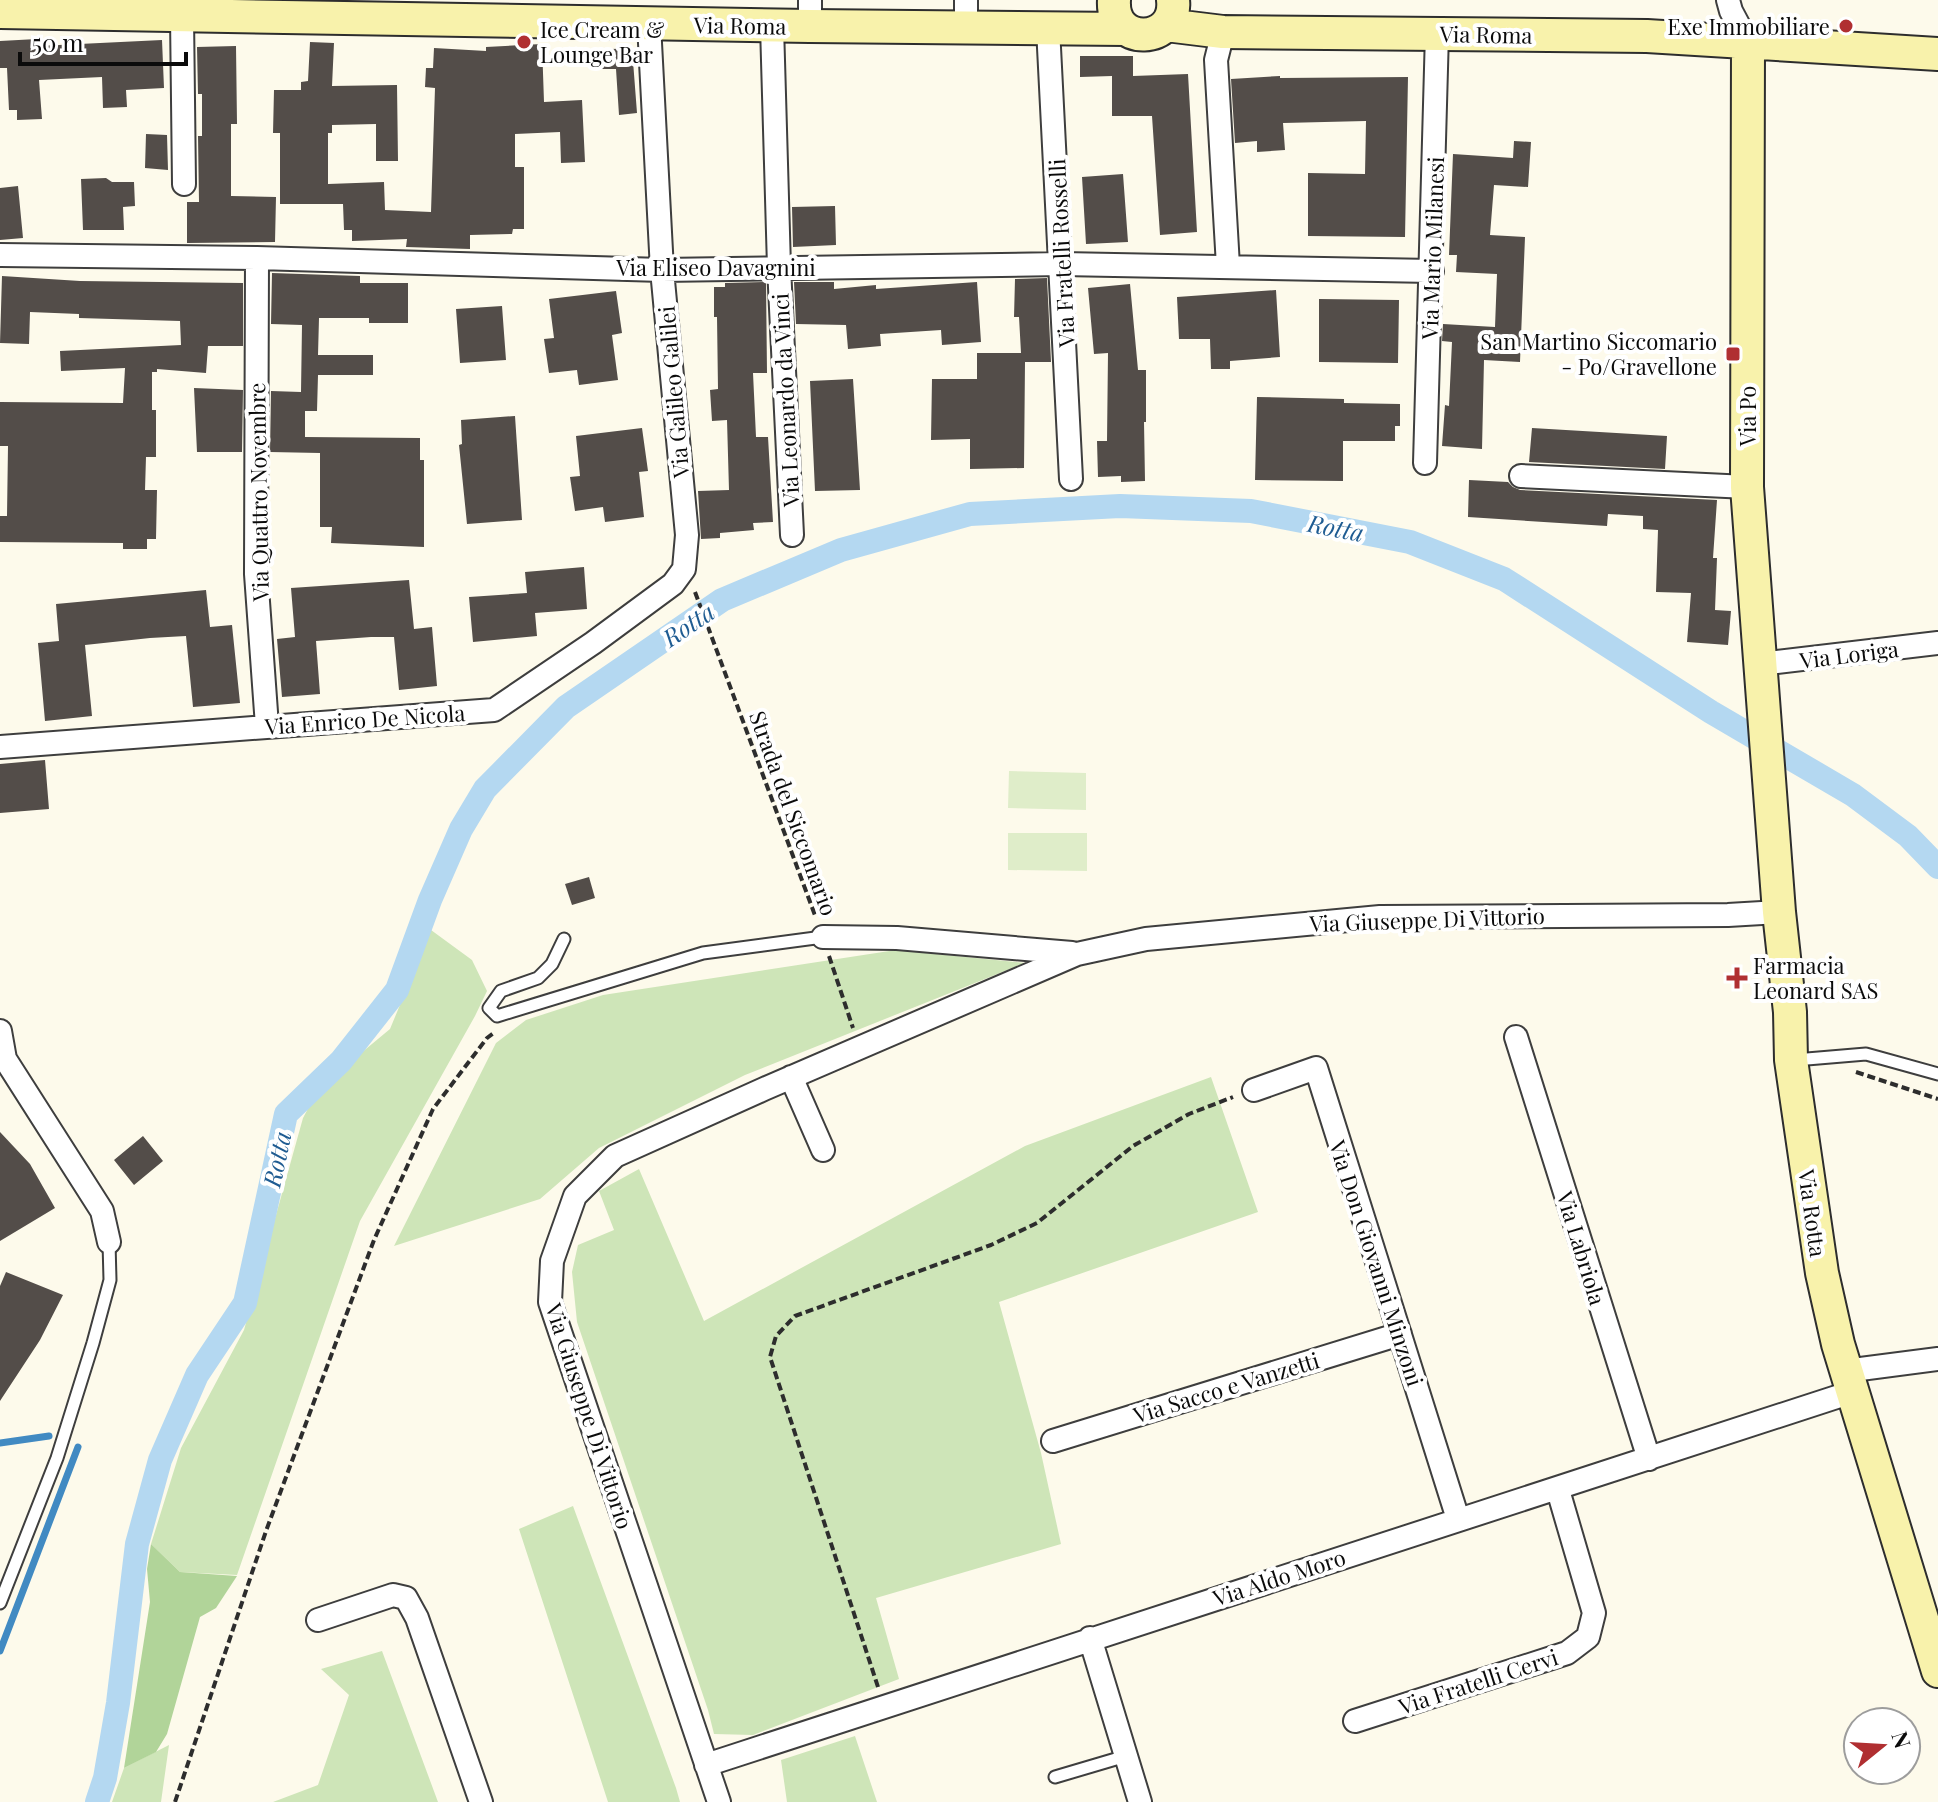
<svg xmlns="http://www.w3.org/2000/svg" width="1938" height="1802" viewBox="0 0 1938 1802" font-family="'Playfair Display',serif">
  <style>
    .green { fill: #cee5b8 }
    .forest { fill: #b1d499 }
    .pitch { fill: #dfedc9 }
    .lines { fill: none; stroke-linecap: round; stroke-linejoin: round }
    .stream { stroke: #418ac2; stroke-width: 7 }
    .canal { stroke: #b4d8f1; stroke-width: 24 }
    .building { fill: #534d49 }
    .lane-casing { stroke: #3e3e3e; stroke-width: 15 }
    .street-casing { stroke: #3e3e3e; stroke-width: 26 }
    .secondary-casing { stroke: #2d2d2d; stroke-width: 36 }
    .path { stroke: #2d2d2d; stroke-width: 4; stroke-dasharray: 8 4; stroke-linecap: butt }
    .lane { stroke: #fff; stroke-width: 11 }
    .street { stroke: #fff; stroke-width: 22 }
    .secondary { stroke: #f8f2ab; stroke-width: 32 }
    .poi-dot { fill: #b02f31; stroke: #fff; stroke-width: 3 }
    .labels { text-anchor: middle; dominant-baseline: central; stroke-width: 8; stroke-linejoin: round; paint-order: stroke }
    .street-label { font-size: 22px; fill: #0b0b0b; stroke: #fff }
    .poi-label { font-size: 22px; fill: #0b0b0b; stroke: #fff; text-anchor: end }
    .water-label { font-size: 24px; font-style: italic; fill: #1f5c92; stroke: #fff }
  </style>
  <rect width="100%" height="100%" fill="#fdfaeb"/>
  <path class="green" d="M431 930 472 960 487 991 475 1016 360 1221 237 1575 180 1572 151 1544 181 1448 244 1330 303 1118 319 1088 390 1029Z
    M896 950 1025 963 745 1075 599 1148 540 1199 394 1246 496 1043 526 1020 603 995Z
    M1211 1077 1258 1212 999 1302 1041 1453 1061 1544 876 1598 899 1679 753 1735 714 1734 708 1710 577 1322 572 1272 578 1245 614 1230 599 1191 639 1169 704 1321 1025 1146Z
    M573 1506 676 1788 680 1802H608L519 1529Z
    M382 1651 438 1802H273L318 1785 349 1695 321 1669Z
    M855 1736 877 1802H787L781 1760Z
    M169 1745 161 1802H112L124 1768Z"/>
  <path class="forest" d="M151 1544 180 1572 237 1576 216 1608 200 1617 167 1734 156 1752 124 1768 150 1602 147 1569Z"/>
  <path class="pitch" d="M1009 771 1086 773V810L1008 808Z
    M1008 833H1087V871L1008 870Z"/>
  <g class="lines">
    <path class="stream" d="M0 1443 49 1436
      M0 1651 78 1447"/>
    <path class="canal" d="M97 1802 105 1778 118 1703 137 1544 160 1460 197 1375 245 1303 286 1114 341 1061 397 990 430 900 461 829 485 789 566 707 722 600 841 550 970 514 1120 506 1251 511 1410 542 1504 579 1711 712 1853 795 1908 836 1938 867"/>
  </g>
  <path class="building" d="M37 39 38 46 162 40 164 88 126 90 127 107 103 108 102 77 39 80 42 119 17 120V110H9L7 68H0V41Z
    M310 42 334 43 332 86 397 85 398 161H376V124L332 125V133H328V184L384 182 385 210 431 212 435 88 425 87 426 68H433L434 48 486 51V47L542 44 544 102 582 100 585 162 561 163 560 132 515 134V167H524V229H513L512 234 470 235V249L406 247 407 239 352 241V230H344L343 204H280V133H273L274 90H301V82L308 81Z
    M236 46 237 124H231V196L276 197 275 242 187 243V202H199L198 136H202V94H198L197 47Z
    M632 48 637 113 619 115 616 69H592V50Z
    M1080 56H1133V76L1188 74 1197 232 1160 235 1152 116H1112V76L1080 77Z
    M1280 76V78L1408 77 1405 237 1308 236V173L1365 174 1366 121 1283 123 1285 150 1257 152V141L1235 143 1231 79Z
    M146 134 167 135 168 170 145 168Z
    M1514 141 1531 142 1528 187 1494 185 1490 235 1525 237 1520 362 1484 360 1482 449 1442 446 1445 405 1449 406 1452 342 1442 341 1443 324 1495 327 1497 274 1456 272 1457 255H1449L1453 154 1513 158Z
    M1123 174 1128 242 1086 244 1082 177Z
    M106 178 112 182H134L135 206 123 207 124 230H83L81 179Z
    M18 186 23 238 0 240V188Z
    M835 206 836 245 793 247 792 207Z
    M272 273 360 276V283H408V323H369V318H319L318 355H373V375H318L317 411H305V437L420 438V460H424V547L331 543 332 527H320V453L270 452 271 391 301 392 302 325 271 324Z
    M2 276 80 281 243 283V346H208L206 373 157 369V372H152V410H156V457H146L145 490H157L156 539H147V549H123V543L0 542V516H7L8 446H0V402L123 403 125 368 61 371 60 351 181 345 180 321 79 318V314L30 312 29 344 0 343Z
    M1047 278 1051 362H1025L1024 468 970 469V439L931 440 932 379H977V353H1021L1019 317H1014L1015 279Z
    M766 282 767 373H753L756 437H768L773 522 753 523 754 530 720 533V538L701 539 698 491 729 490 727 420 712 421 710 390 718 389 717 317H714V287H725V283Z
    M794 282H834V289L876 285V289L977 282 981 342 942 345 941 330 880 334 881 346 848 349 846 325 796 324Z
    M1130 284 1138 370H1146V422H1144L1145 481 1121 482V476L1098 477 1097 441H1107L1108 353 1094 354 1088 288Z
    M1276 290 1280 357 1230 361V369H1211L1210 339H1179L1177 297Z
    M616 291 622 333 612 335 618 380 579 385 577 370 549 373 544 339 554 338 549 299Z
    M1319 299 1399 300 1398 363 1319 362Z
    M502 306 506 360 460 363 456 309Z
    M853 379 860 490 815 491 810 381Z
    M194 388 243 390 242 452H197Z
    M1257 397 1344 399V403L1400 404V426H1395V441H1343V481L1255 480Z
    M515 416 522 520 467 524 459 445 462 444 461 420Z
    M642 428 648 471 639 472 644 517 605 522 603 507 575 511 570 477 580 476 576 436Z
    M1532 428 1667 436 1665 469 1529 462Z
    M1469 480 1508 482 1513 487 1520 490 1717 500 1713 558H1717L1715 610 1731 611 1728 645 1687 642 1691 593 1656 592 1658 530 1643 529V516L1608 514 1607 526 1468 517Z
    M584 567 587 609 535 613 537 636 473 642 469 597 527 593 525 572Z
    M409 580 414 629 432 627 437 686 399 690 394 637H371L316 641 320 694 282 697 277 639 295 637 291 588Z
    M206 590 210 627 232 625 240 703 193 707 186 636 150 638 85 645 92 716 45 721 38 643 59 641 56 604Z
    M45 760 49 809 0 813V764Z
    M589 877 595 898 572 905 565 884Z
    M0 1132 30 1164 55 1208 0 1241Z
    M143 1136 163 1161 134 1185 114 1160Z
    M6 1272 63 1295 40 1340 0 1401V1286Z"/>
  <g class="lines">
    <defs>
      <path id="lane" d="M564 939 552 964 538 978 501 991 489 1008 497 1016 703 953 823 937
        M1795 1060 1866 1054 1938 1074
        M0 1603 57 1458 93 1343 110 1280 109 1242
        M1055 1777 1126 1756"/>
      <path id="street" d="M810 0V26
        M1728 0 1731 11 1748 43
        M182 16 184 184
        M772 26 779 267 792 535
        M1048 28 1071 479
        M966 29V0
        M1223 32 1216 60 1228 266
        M0 255 257 258 662 270 1062 264 1432 271
        M257 258 256 574 267 726
        M1425 463 1437 33
        M1521 476 1747 487
        M1760 664 1938 643
        M0 747 494 710 593 643 673 584 684 569 687 535 662 270 649 24
        M823 937 897 938 1072 953
        M0 1031 5 1059 102 1211 109 1242
        M1516 1037 1649 1459
        M791 1077 823 1150
        M1254 1090 1316 1068 1458 1519
        M1845 1371 1938 1359
        M1053 1441 1400 1334
        M318 1620 393 1595 406 1598 417 1618 481 1802
        M1090 1638 1140 1802
        M1355 1721 1567 1653 1588 1637 1594 1613 1558 1490
        M706 1765 1852 1392
        M719 1802 550 1302 552 1261 575 1196 615 1156 764 1089 1077 954 1146 939 1380 917 1728 915 1779 912"/>
      <path id="secondary" d="M1114 0C1111 48 1178 44 1173 0
        M0 12 810 26 1125 29
        M1166 25 1223 32 1647 36 1938 54
        M1748 43 1747 487 1779 912 1790 1012 1791 1060 1822 1273 1838 1344 1938 1671"/>
    </defs>
    <use href="#lane" class="lane-casing"/>
    <use href="#street" class="street-casing"/>
    <use href="#secondary" class="secondary-casing"/>
    <path class="path" d="M695 592 816 918
      M829 956 853 1028
      M1856 1072 1938 1099
      M878 1687 770 1357 776 1336 795 1316 991 1245 1037 1223 1133 1146 1189 1114 1233 1097
      M175 1802 266 1531 374 1240 433 1109 487 1038 495 1032"/>
    <use href="#lane" class="lane"/>
    <use href="#street" class="street"/>
    <use href="#secondary" class="secondary"/>
  </g>
  <g class="poi-dot">
    <circle cx="1846" cy="26" r="8"/>
    <circle cx="524" cy="42" r="8"/>
    <rect x="1725" y="346" width="16" height="16" rx="4"/>
    <path d="M1733 966h8v8h8v8h-8v8h-8v-8h-8v-8h8z"/>
  </g>
  <g class="labels">
    <g class="street-label">
      <text transform="translate(740 25) rotate(1)">Via Roma</text>
      <text transform="translate(1486 34) rotate(1)">Via Roma</text>
      <text transform="translate(1432 248) rotate(-88)">Via Mario Milanesi</text>
      <text transform="translate(1061 253) rotate(-93)">Via Fratelli Rosselli</text>
      <text x="716" y="267">Via Eliseo Davagnini</text>
      <text transform="translate(673 392) rotate(-95)">Via Galileo Galilei</text>
      <text transform="translate(785 400) rotate(-93)">Via Leonardo da Vinci</text>
      <text transform="translate(1747 416) rotate(-90)">Via Po</text>
      <text transform="translate(258 492) rotate(-91)">Via Quattro Novembre</text>
      <text transform="translate(1849 654) rotate(-7)">Via Loriga</text>
      <text transform="translate(365 719) rotate(-4)">Via Enrico De Nicola</text>
      <text transform="translate(794 813) rotate(70)">Strada del Siccomario</text>
      <text transform="translate(1427 919) rotate(-2)">Via Giuseppe Di Vittorio</text>
      <text transform="translate(1813 1213) rotate(82)">Via Rotta</text>
      <text transform="translate(1582 1248) rotate(73)">Via Labriola</text>
      <text transform="translate(1377 1263) rotate(72)">Via Don Giovanni Minzoni</text>
      <text transform="translate(1226 1387) rotate(-17)">Via Sacco e Vanzetti</text>
      <text transform="translate(590 1416) rotate(72)">Via Giuseppe Di Vittorio</text>
      <text transform="translate(1279 1577) rotate(-18)">Via Aldo Moro</text>
      <text transform="translate(1478 1681) rotate(-18)">Via Fratelli Cervi</text>
    </g>
    <g class="poi-label">
      <text x="1830" y="26">Exe Immobiliare</text>
      <text x="540" y="29" text-anchor="start">Ice Cream &amp;<tspan x="540" dy="25">Lounge Bar</tspan></text>
      <text x="1717" y="341">San Martino Siccomario<tspan x="1717" dy="25">- Po/Gravellone</tspan></text>
      <text x="1753" y="965" text-anchor="start">Farmacia<tspan x="1753" dy="25">Leonard SAS</tspan></text>
    </g>
    <g class="water-label">
      <text transform="translate(1336 527) rotate(11)">Rotta</text>
      <text transform="translate(688 624) rotate(-34)">Rotta</text>
      <text transform="translate(276 1159) rotate(-78)">Rotta</text>
    </g>
  </g>
  <g transform="translate(1882 1746) rotate(72)"><circle r="38" fill="#ffffff" stroke="#9d9d9d" stroke-width="2"/>
  <path d="M0-6L14 30L0 20L-14 30Z" fill="#b02f31"/>
  <text y="-12" font-size="22" font-weight="bold" text-anchor="middle" fill="#0b0b0b">N</text>
  </g>
  <path d="M20 52v12h166v-12" fill="none" stroke="#0b0b0b" stroke-width="4"/>
  <text x="32" y="52" font-size="24" fill="#0b0b0b" stroke="#ffffff" stroke-width="6" paint-order="stroke">50 m</text>
</svg>
